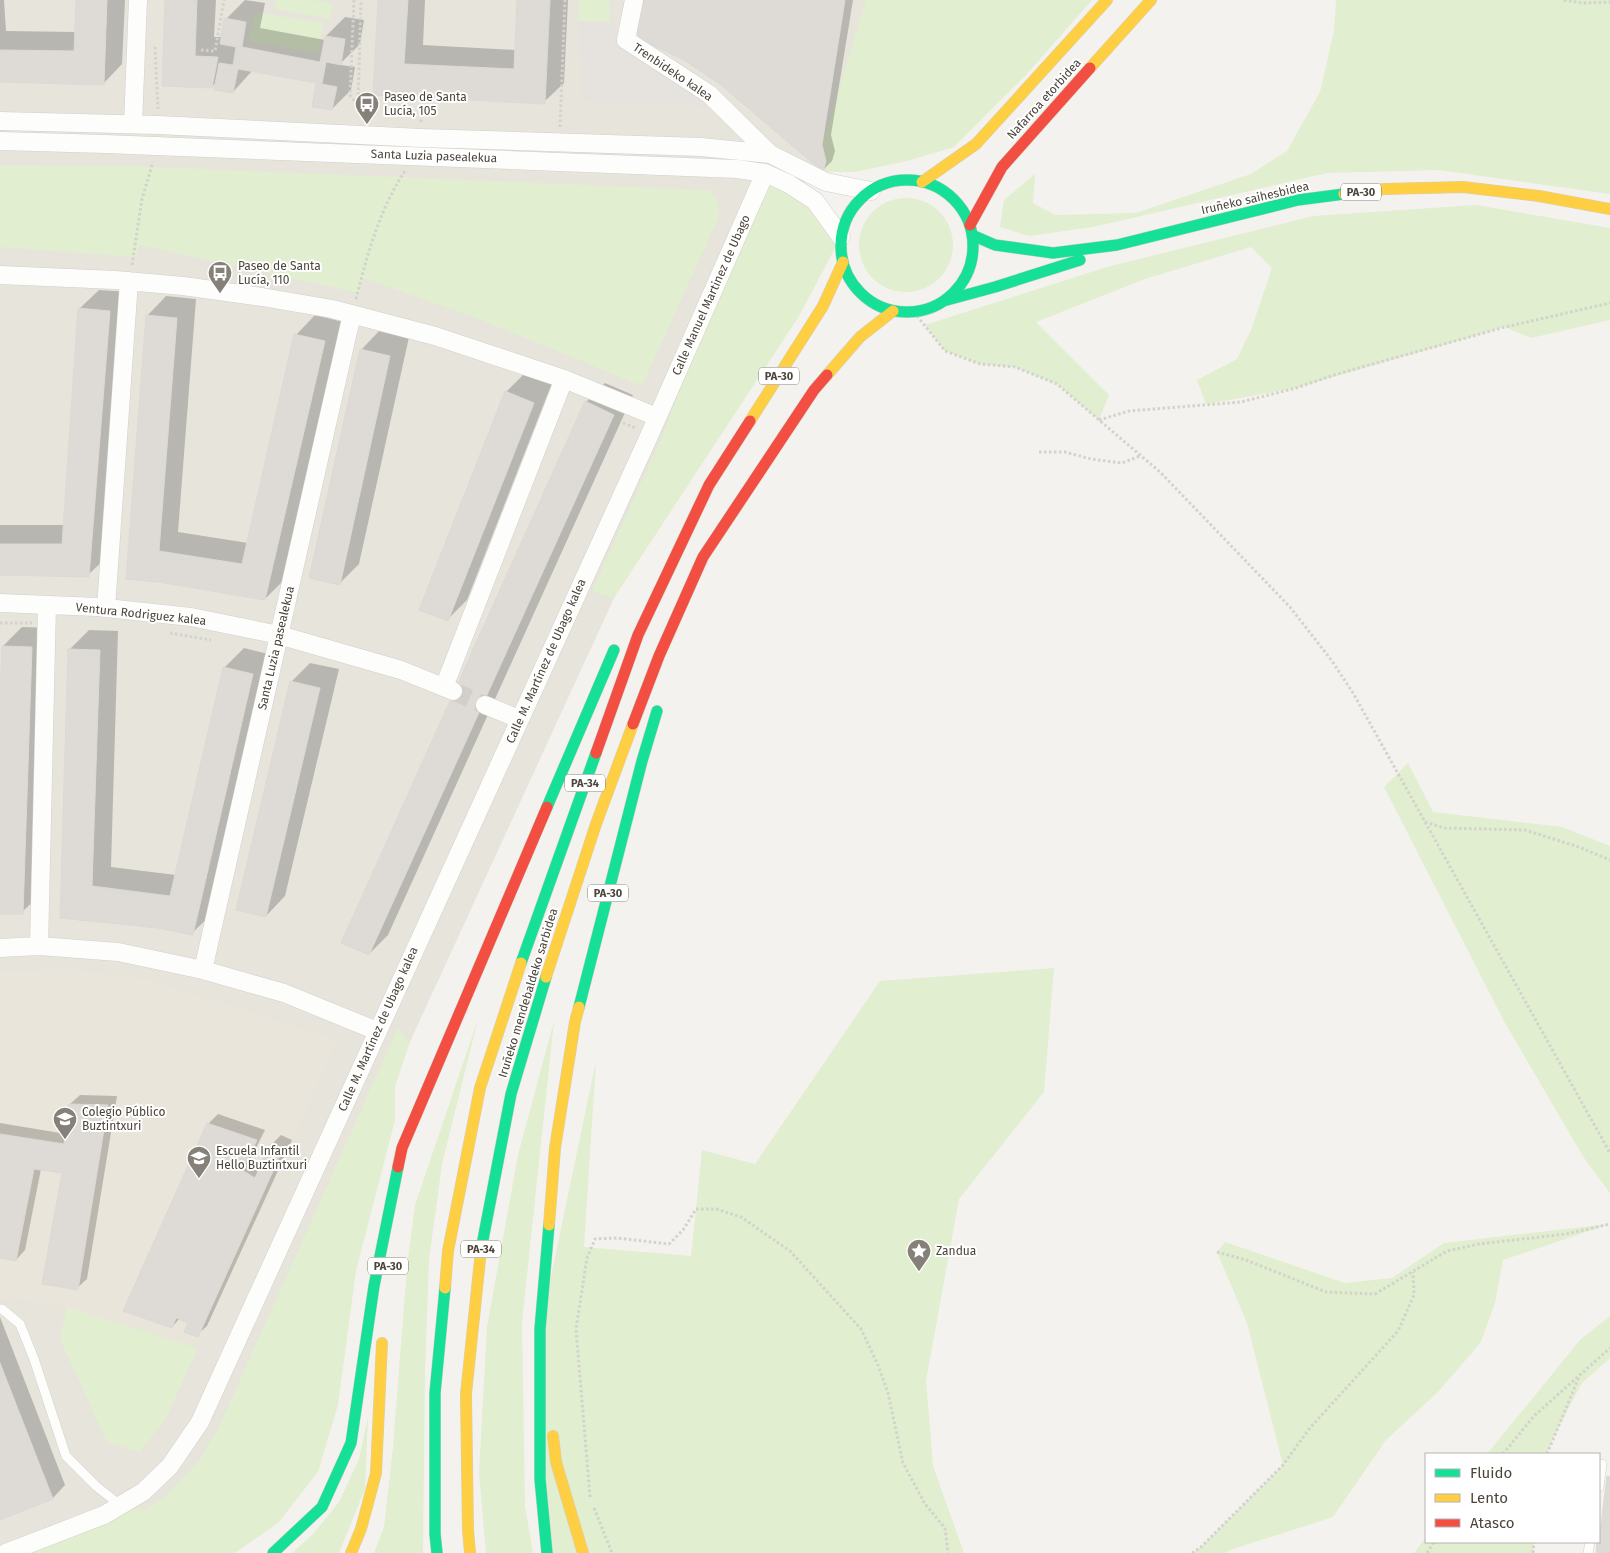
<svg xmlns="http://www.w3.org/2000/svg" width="1610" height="1553" viewBox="0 0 1610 1553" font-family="'Fira Sans',sans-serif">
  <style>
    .residential { fill: #e7e4dc }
    .education { fill: #eae5da }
    .green { fill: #e1eecf }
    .parking { fill: #e6e3df }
    .shadow { fill: #0003 }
    .building { fill: #dedbd6; stroke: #dcd9d4 }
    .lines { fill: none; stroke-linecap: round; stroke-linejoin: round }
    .street-tunnel { stroke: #d2cfca; stroke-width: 18; stroke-dasharray: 18 9; stroke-linecap: butt }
    .lane-casing { stroke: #d2d0cb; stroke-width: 10 }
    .street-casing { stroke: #d2d0cb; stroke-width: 19 }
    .fast-casing { stroke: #d3cfc5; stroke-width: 12 }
    .slow-casing { stroke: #d3cfc5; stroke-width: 12 }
    .jam-casing { stroke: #d3cfc5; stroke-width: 12 }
    .path { stroke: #d3d2cc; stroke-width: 3; stroke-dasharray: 2.5 2.5; stroke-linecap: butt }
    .lane { stroke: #fdfdfc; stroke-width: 9 }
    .street { stroke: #fdfdfc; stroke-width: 18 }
    .fast { stroke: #16e098; stroke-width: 11 }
    .slow { stroke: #ffcf43; stroke-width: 11 }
    .jam { stroke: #f24e42; stroke-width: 11 }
    .labels { text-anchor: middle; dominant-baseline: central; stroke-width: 4; stroke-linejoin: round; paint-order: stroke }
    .shield { fill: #fff; stroke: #817c74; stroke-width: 1 }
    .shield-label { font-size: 11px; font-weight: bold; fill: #4b4439 }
    .street-label { font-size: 12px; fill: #4b4439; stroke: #fff }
    .poi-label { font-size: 12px; fill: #4b4439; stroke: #fff; text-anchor: start }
  </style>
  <rect width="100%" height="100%" fill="#f4f2ee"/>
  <path class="residential" d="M0 0H889L409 1044 395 1086 214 1467 99 1553H0Z"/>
  <path class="education" d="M70 969 153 981 337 1040 198 1348 67 1307 13 1298 0 1300V972Z"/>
  <path class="green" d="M276 0H312L333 3 330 19 275 9Z
    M579 0H609L610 22 578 21Z
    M866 0H1092L1026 75 954 147 907 161 854 172H823L826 161 822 145Z
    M1336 0H1610V194L1439 170 1327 173 1093 227 1029 236 1000 227 1004 200 1035 174 1033 203 1055 215 1136 213 1251 174 1287 151 1320 92 1334 31Z
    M255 12 323 23 318 53 249 41Z
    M0 165 127 166 709 190C718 197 719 205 719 216L642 386 479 319 364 278 359 293 139 245 136 257 0 247Z
    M765 173 789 184 841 237 799 316 614 598 592 591 661 439 745 217Z
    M859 245a47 47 0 1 1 94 0a47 47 0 1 1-94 0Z
    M1476 205 1610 228V320L1531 338 1505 327 1296 388 1206 404 1197 380 1237 359 1251 330 1272 268 1251 247 1145 279 1036 322 1109 395 1099 420 1057 384 1015 367 980 364 945 351 925 325 1107 267 1313 216Z
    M1408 763 1433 812 1562 827 1610 846V1193L1584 1158 1505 1023 1384 787Z
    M1054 968 1044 1092 959 1199 926 1381 933 1466 964 1553H547L540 1329 596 1061 584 1247 691 1256 702 1150 755 1164 880 981Z
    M478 1019 442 1164 429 1260 425 1371 423 1553H374L384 1527 393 1447 407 1267 415 1205Z
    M554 1021 522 1322 525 1506 533 1553H486L479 1473 487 1327 518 1155Z
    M398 1028 409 1044 395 1086V1120L356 1271 338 1405 318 1472 278 1523 235 1553H31L144 1505 138 1513 165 1497 199 1461 218 1429Z
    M1610 1224 1503 1260 1495 1303 1481 1342 1438 1392 1386 1440 1333 1517 1230 1550 1225 1553H1192L1200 1548 1283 1465 1247 1323 1217 1252 1225 1242 1345 1283 1392 1278 1444 1243Z
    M67 1307 198 1348 166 1418 140 1452 107 1442 60 1339Z
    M1610 1316V1358L1582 1383 1555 1434 1547 1454H1487L1580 1340Z
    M368 1417 365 1489 339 1553H292L313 1534 339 1502 359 1459Z
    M1426 1537V1542H1534L1533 1553H1414Z"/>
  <path class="parking" d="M578 21 610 22 626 40 723 108 582 101Z"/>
  <path class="shadow" d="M0 0H4L6 31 76 32 78 0H125L122 64 103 84 0 81Z
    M167 0H216L214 37H222L226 19 245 0 265 3 260 28 325 40 326 36 345 17 364 20 360 44 342 62 341 65 355 67 351 90 332 109 317 82 253 70 233 92 216 82 212 87 164 85Z
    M379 0H425L423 45 516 50 519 0H568L564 83 544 102 375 94Z
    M642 0H853L831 135 835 151 832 161 823 170Z
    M99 290 129 292 108 556 88 575 0 574V525H64L79 309Z
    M166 296 196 299 178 532 248 543 296 335 315 315 343 322 284 580 265 599 158 581 147 316Z
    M380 330 409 337 359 564 339 584 361 350Z
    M525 373 552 383 467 600 447 620 506 392Z
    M605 383 633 395 388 935 369 954 586 402Z
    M22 627 51 628 42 893 22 912 0 913V729L3 646Z
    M89 630 118 631 111 867 176 875 224 668 244 648 272 655 212 914 192 933 158 926 62 917 70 649Z
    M310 663 339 669 285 896 266 916 291 682Z
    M80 1095 117 1096 87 1279 77 1288 64 1172 41 1169 25 1250 16 1260 0 1257V1123L66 1134 70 1104Z
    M218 1114 265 1130 250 1160 262 1167 271 1145 281 1135 292 1140 207 1326 197 1335 190 1322 180 1318 172 1327 208 1124Z
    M0 1317 65 1485 53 1498 0 1518Z"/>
  <path class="building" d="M76 0H107L104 85 0 82V50L74 51Z
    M165 0H197L195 56 218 57 212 88 162 86Z
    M378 0H408L404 64 514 69 517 0H550L545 104 373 95Z
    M640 0H845L822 145 826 161 823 172 721 85 684 60 640 39 635 25Z
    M224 18 246 22 242 47 320 62 325 36 345 39 341 65 326 62 322 84 337 87 332 110 312 107 316 83 238 69 233 93 214 90 219 63 233 65 236 47 220 44Z
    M78 308 110 311 89 577 0 575V544H62Z
    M146 315 177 318 159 551 242 564 294 334 325 341 265 600 158 582 126 579Z
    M360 349 390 356 340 585 309 578Z
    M505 391 534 403 448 621 419 610Z
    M585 401 614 415 369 955 341 943Z
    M2 646 32 647 23 914H0V693Z
    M68 649 100 650 92 886 170 896 223 667 253 674 193 935 158 928 60 918Z
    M290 681 320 688 266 917 236 910Z
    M69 1104 108 1105 78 1290 42 1284 62 1173 34 1169 16 1261 0 1258V1134L64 1144Z
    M207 1123 257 1140 242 1170 255 1178 270 1144 283 1149 198 1337 184 1332 188 1323 176 1318 172 1328 123 1311Z
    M0 1363 53 1499 0 1520Z
    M1607 1476 1610 1477V1553H1596L1597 1542H1599Z"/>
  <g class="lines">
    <path class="street-tunnel" d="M453 691 485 705"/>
    <defs>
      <path id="lane" d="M0 1309H2L20 1324 34 1359 66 1456 96 1486 120 1505
        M1599 1487 1602 1464
        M1588 1553 1590 1542"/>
      <path id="street" d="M634 0 626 40 709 94 770 154
        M0 121 158 125 421 138 701 147 770 154 826 182 871 191
        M133 124 138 0
        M0 141 105 144 737 169 765 173 789 184 815 201 841 237
        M0 275 115 280 183 286 262 297 332 309 435 336 564 379 657 417
        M0 603 97 607 191 617 279 635 401 670 453 691
        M106 608 129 281
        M444 687 564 379
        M485 705 519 719
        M39 946 47 605
        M0 948 39 946 118 952 203 970 284 993 377 1031
        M203 970 352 314
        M6 1553 104 1515 143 1492 170 1466 200 1422 650 434 765 173"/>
      <path id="fast" d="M841 246a66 66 0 1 1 132 0a66 66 0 1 1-132 0Z
        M972 235 995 245 1053 253 1117 245 1298 200 1344 194
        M947 300 995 287 1080 260
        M547 807 614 650
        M521 963 596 753
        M579 1007 642 761 657 711
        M481 1250 511 1094 546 977
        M273 1553 322 1507 351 1443 374 1286 398 1167
        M437 1553 435 1534V1393L445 1288
        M547 1553 540 1479V1329L549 1225"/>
      <path id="slow" d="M1090 68 1151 0
        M922 182 976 144 1107 0
        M1344 194 1384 189 1463 187 1539 196 1610 209
        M827 375 860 337 893 311
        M750 421 823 306 843 262
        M546 977 596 824 633 724
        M549 1225 555 1148 575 1022 579 1007
        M445 1288 448 1251 480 1088 521 963
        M553 1436 556 1462 583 1553
        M351 1553 361 1529 376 1473 382 1343
        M470 1553 468 1530 466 1394 481 1250"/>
      <path id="jam" d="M970 225 1002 167 1090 68
        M633 724 659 656 703 557 814 390 827 375
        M596 753 638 635 709 485 750 421
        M398 1167 402 1148 547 807"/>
    </defs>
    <use href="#lane" class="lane-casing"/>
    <use href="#street" class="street-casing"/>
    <use href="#fast" class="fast-casing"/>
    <use href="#slow" class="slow-casing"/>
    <use href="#jam" class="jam-casing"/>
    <path class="path" d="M354 0 350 95 358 106
      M1564 0 1582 3 1610 2
      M155 47 158 109
      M201 50 215 51 224 0
      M358 105 361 0
      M421 122 422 110
      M560 127 565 0
      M132 265 142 199 153 162
      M356 299C367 255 380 208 405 171
      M914 312 945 351 980 364 1015 367 1057 384 1160 472 1290 607 1332 661 1353 693 1610 1153
      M1099 420 1129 411 1241 402 1296 388 1337 374 1505 327 1610 303
      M623 423 636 428
      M1039 452H1065L1091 459 1122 463 1140 456
      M0 623H32
      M170 633 211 640
      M1425 822 1444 828 1525 830 1579 847 1610 860
      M1217 1252 1246 1260 1326 1292 1375 1294 1447 1251 1479 1244 1566 1234 1610 1224
      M1503 1454 1534 1416 1610 1348
      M1547 1454 1579 1377
      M590 1497 576 1329 587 1258 595 1239 617 1238 669 1244 683 1230 696 1209H716L741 1217 790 1251 861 1329 878 1365 888 1393 903 1463 925 1504 945 1528 948 1553
      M594 1508 612 1553
      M1192 1553 1200 1548 1283 1465 1309 1429 1398 1331 1414 1295 1413 1272
      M1427 1553 1434 1542
      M1533 1553 1534 1542"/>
    <use href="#lane" class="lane"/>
    <use href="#street" class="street"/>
    <use href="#fast" class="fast"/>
    <use href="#slow" class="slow"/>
    <use href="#jam" class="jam"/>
  </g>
  <defs>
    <symbol id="bus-pin" viewBox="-11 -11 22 30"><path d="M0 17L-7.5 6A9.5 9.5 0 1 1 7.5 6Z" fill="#868178" stroke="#fff"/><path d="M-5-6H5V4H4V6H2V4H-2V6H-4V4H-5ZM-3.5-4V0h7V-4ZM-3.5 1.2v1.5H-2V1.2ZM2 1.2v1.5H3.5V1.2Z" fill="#fff"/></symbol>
    <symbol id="school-pin" viewBox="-11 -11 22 30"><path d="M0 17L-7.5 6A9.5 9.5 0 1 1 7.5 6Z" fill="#868178" stroke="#fff"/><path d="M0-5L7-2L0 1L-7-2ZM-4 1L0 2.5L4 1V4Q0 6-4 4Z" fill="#fff"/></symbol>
    <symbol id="sight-pin" viewBox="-11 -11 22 30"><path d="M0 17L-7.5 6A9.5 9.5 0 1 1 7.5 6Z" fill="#868178" stroke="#fff"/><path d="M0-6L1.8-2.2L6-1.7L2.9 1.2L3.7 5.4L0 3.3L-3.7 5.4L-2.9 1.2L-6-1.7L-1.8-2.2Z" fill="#fff"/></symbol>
  </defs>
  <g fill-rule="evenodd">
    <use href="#bus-pin" x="353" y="90" width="28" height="38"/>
    <use href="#bus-pin" x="206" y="259" width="28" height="38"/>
    <use href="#school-pin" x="51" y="1105" width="28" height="38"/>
    <use href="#school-pin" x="185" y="1144" width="28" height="38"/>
    <use href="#sight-pin" x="905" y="1237" width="28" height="38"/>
  </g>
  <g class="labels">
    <g class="shield">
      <rect x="1341" y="183.5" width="40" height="17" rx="4"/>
      <rect x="759" y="367.5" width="40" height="17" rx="4"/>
      <rect x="565" y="774.5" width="40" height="17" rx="4"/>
      <rect x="588" y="884.5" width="40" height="17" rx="4"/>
      <rect x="461" y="1240.5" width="40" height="17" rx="4"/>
      <rect x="368" y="1257.5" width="40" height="17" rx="4"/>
    </g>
    <g class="shield-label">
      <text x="1361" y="192">PA-30</text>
      <text x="779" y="376">PA-30</text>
      <text x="585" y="783">PA-34</text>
      <text x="608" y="893">PA-30</text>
      <text x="481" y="1249">PA-34</text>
      <text x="388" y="1266">PA-30</text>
    </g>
    <g class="street-label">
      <text transform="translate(673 72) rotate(34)">Trenbideko kalea</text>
      <text transform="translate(1044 99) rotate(-48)">Nafarroa etorbidea</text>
      <text transform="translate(434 156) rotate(2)">Santa Luzia pasealekua</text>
      <text transform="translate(1255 198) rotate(-13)">Iruñeko saihesbidea</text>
      <text transform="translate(711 295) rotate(-66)">Calle Manuel Martinez de Ubago</text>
      <text transform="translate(141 614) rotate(6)">Ventura Rodriguez kalea</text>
      <text transform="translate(276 648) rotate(-77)">Santa Luzia pasealekua</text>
      <text transform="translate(546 661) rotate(-66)">Calle M. Martínez de Ubago kalea</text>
      <text transform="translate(528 993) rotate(-73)">Iruñeko mendebaldeko sarbidea</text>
      <text transform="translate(378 1029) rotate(-66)">Calle M. Martínez de Ubago kalea</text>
    </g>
    <g class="poi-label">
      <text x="384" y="97">Paseo de Santa<tspan x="384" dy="14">Lucía, 105</tspan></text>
      <text x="238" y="266">Paseo de Santa<tspan x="238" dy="14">Lucía, 110</tspan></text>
      <text x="82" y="1112">Colegio Público<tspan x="82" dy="14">Buztintxuri</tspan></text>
      <text x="216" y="1151">Escuela Infantil<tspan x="216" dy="14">Hello Buztintxuri</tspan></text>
      <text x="936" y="1251">Zandua</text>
    </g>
  </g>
  <rect x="1425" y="1453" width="175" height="90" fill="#ffffff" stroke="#b7b4b0"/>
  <rect x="1435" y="1469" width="25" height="8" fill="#16e098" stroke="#b7b4b0"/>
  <text x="1470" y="1478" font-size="15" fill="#4b4439">Fluido</text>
  <rect x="1435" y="1494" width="25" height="8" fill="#ffcf43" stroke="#b7b4b0"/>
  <text x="1470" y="1503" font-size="15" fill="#4b4439">Lento</text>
  <rect x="1435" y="1519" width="25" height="8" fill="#f24e42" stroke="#b7b4b0"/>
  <text x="1470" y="1528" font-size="15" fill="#4b4439">Atasco</text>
</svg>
